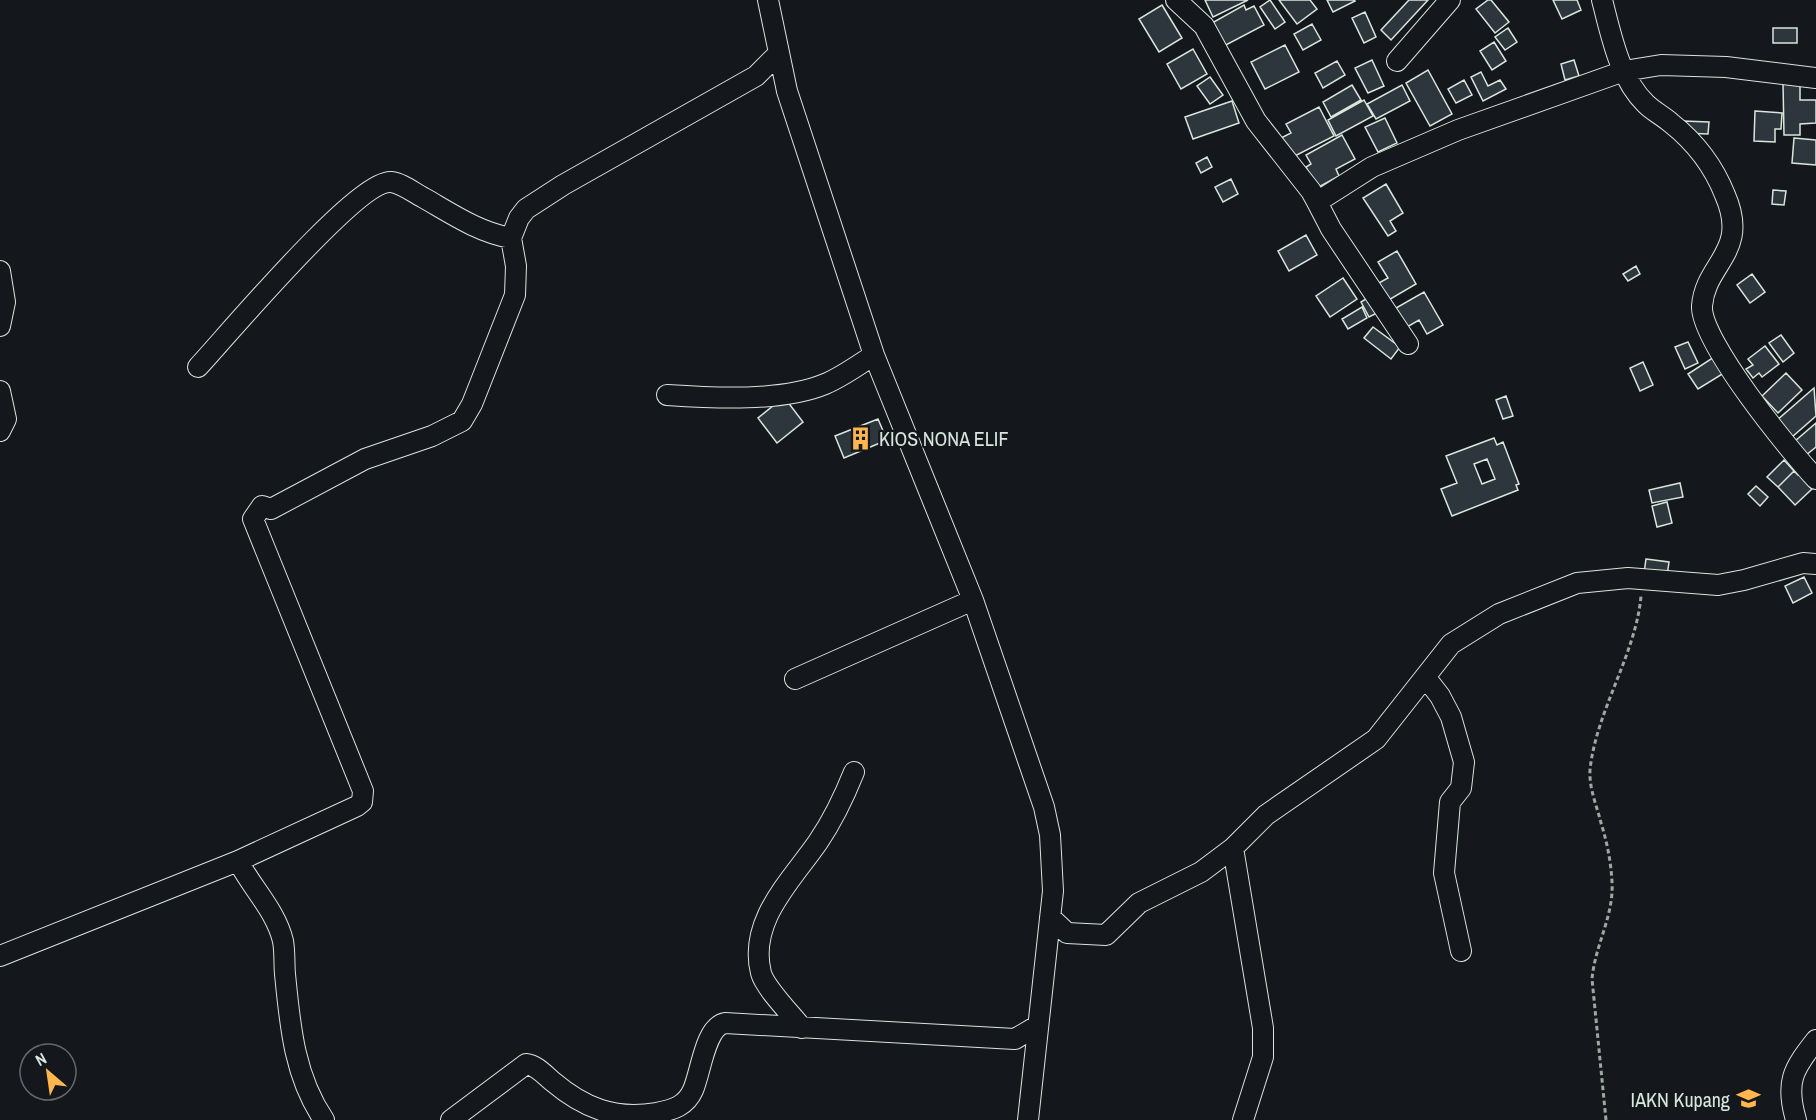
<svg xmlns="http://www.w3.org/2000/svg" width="1816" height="1120" viewBox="0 0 1816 1120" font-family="'Archivo Narrow',sans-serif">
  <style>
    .building { fill: #2c363c; stroke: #d8e6dc; stroke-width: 1.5; fill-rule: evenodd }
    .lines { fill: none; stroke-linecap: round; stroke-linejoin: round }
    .minor-casing { stroke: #d8e6dc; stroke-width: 22 }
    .path { stroke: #9da8a2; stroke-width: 3; stroke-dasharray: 4.5 3; stroke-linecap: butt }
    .minor { stroke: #14181c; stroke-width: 20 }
    .labels { text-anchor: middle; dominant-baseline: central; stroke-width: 4.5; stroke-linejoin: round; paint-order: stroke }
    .poi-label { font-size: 20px; fill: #d8e6dc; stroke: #14181c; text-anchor: start }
  </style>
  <rect width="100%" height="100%" fill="#14181c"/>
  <path class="building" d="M1205 0H1248L1213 17Z
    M1270 0 1285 22 1275 29 1260 7Z
    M1279 0H1310L1317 9 1297 24Z
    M1327 0H1354L1355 1 1333 12Z
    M1409 0H1428L1391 40 1381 30Z
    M1488 0H1491L1509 22 1495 33 1476 9Z
    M1553 0H1577L1581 10 1562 19Z
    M1162 5 1182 38 1159 52 1139 19Z
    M1244 5 1246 10 1254 6 1264 25 1224 46 1212 23Z
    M1365 12 1376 37 1364 43 1352 18Z
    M1312 24 1321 40 1303 50 1294 34Z
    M1508 28 1517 42 1505 50 1495 37Z
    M1773 28H1797V43H1773Z
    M1494 42 1506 61 1492 70 1480 51Z
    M1285 45 1299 72 1265 89 1251 62Z
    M1193 49 1207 74 1181 89 1167 64Z
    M1372 60 1384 86 1368 93 1355 68Z
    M1574 60 1579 76 1565 80 1561 64Z
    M1337 61 1345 75 1323 88 1315 73Z
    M1428 70 1452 114 1430 126 1406 83Z
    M1481 72 1488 86 1500 80 1506 89 1483 101 1471 77Z
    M1210 77 1223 95 1210 104 1197 86Z
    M1464 80 1472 95 1456 103 1448 89Z
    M1783 83H1800V100H1816V123L1800 124V135H1784Z
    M1352 85 1361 100 1331 117 1323 102Z
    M1402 85 1410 101 1376 119 1367 104Z
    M1364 100 1373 116 1336 136 1328 120Z
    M1232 101 1239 123 1193 139 1185 117Z
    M1319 107 1334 136 1289 159 1279 139 1291 133 1286 124Z
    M1755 111 1782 113 1781 129H1775V142L1754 141Z
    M1385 118 1397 143 1378 152 1365 127Z
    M1683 121 1709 122 1708 134 1682 133Z
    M1342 135 1355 159 1336 169 1339 176 1317 188 1306 167 1311 164 1306 155Z
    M1794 138 1816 140V165L1792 163Z
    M1207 157 1212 167 1201 173 1196 163Z
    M1231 179 1238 194 1223 202 1215 187Z
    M1386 184 1403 213 1390 221 1396 231 1388 236 1363 198Z
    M1773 190 1786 191 1784 205 1772 204Z
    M1306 235 1317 255 1289 271 1278 251Z
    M1397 251 1416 284 1387 301 1377 284 1388 278 1378 262Z
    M1636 266 1640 274 1628 281 1623 274Z
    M1752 274 1765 292 1750 303 1737 285Z
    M1343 278 1357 299 1330 317 1316 296Z
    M1424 292 1443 325 1427 334 1419 320 1407 327 1396 308Z
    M1372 295 1381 311 1369 317 1361 302Z
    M1362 307 1367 318 1348 329 1342 319Z
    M1373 327 1400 347 1391 359 1364 338Z
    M1781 335 1794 353 1783 362 1769 343Z
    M1688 342 1698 363 1685 369 1675 347Z
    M1765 346 1779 364 1762 377 1759 373 1753 378 1746 369 1753 365 1748 359Z
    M1714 357 1724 373 1698 389 1688 374Z
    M1643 362 1653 385 1640 391 1630 368Z
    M1786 373 1802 390 1778 413 1762 396Z
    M1814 388 1816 416 1792 437 1777 420Z
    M1506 396 1513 416 1503 419 1496 400Z
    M784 397 803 422 777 443 758 418Z
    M878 419 887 440 844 458 835 436Z
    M1816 423V447L1806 455 1795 441Z
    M1494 438 1497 445 1503 442 1519 484 1516 485 1518 490 1452 516 1441 489 1457 483 1446 456ZM1487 459 1495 479 1482 484 1474 464Z
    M1784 460 1794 471 1778 487 1767 477Z
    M1803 470 1815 482 1810 487 1812 489 1795 505 1778 487 1794 471 1798 475Z
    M1680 483 1683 497 1652 503 1649 490Z
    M1756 486 1768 497 1760 506 1748 494Z
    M1667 502 1672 523 1657 527 1652 506Z
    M1646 559 1669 562 1667 576 1644 573Z
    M1804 577 1812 593 1793 603 1785 586Z"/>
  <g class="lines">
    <defs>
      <path id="minor" d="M768 0 787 91 874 355 973 600 1044 807 1050 835 1053 891 1028 1120
        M1176 0 1204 26 1256 121 1311 191 1317 202 1372 167 1458 130 1624 71 1661 65 1726 67 1816 78
        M1602 0C1611 34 1619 78 1646 104 1653 111 1663 116 1671 123 1695 142 1714 167 1725 195 1750 252 1705 263 1702 306 1700 341 1790 451 1816 479
        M1397 61 1450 0
        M1317 202 1331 229 1408 344
        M0 271 5 302 0 326
        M198 367C227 336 357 180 391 182 402 183 414 193 424 198 452 214 478 232 511 238
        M0 391 6 419 0 431
        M667 395C713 398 782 402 825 384 842 377 858 365 874 355
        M1426 678 1440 696 1451 717 1464 762 1461 788 1450 802 1444 873 1461 951
        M795 679 973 600
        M1233 848 1263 1028V1057L1243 1120
        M1050 917 1067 933 1106 935 1139 903 1201 872 1233 848 1266 815 1376 739 1451 644 1499 614 1577 583 1628 578 1718 585 1744 580 1803 563 1816 564
        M0 956 238 861
        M802 1028C792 1015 765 988 761 973 748 921 791 881 818 842 833 820 844 797 854 772
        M324 1120C294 1076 290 1025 285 974 284 963 285 952 283 941 276 911 252 888 238 861L357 806 362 802 363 791 253 519 262 506 271 509 365 459 432 436 462 421 472 404 515 295 516 266 511 238 519 218 526 209 563 185 756 76 778 54
        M451 1120 526 1064C536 1065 544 1074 552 1081 584 1108 614 1120 656 1113 673 1110 686 1106 693 1090 701 1072 705 1027 725 1023L1015 1039 1037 1026
        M1796 1120C1785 1082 1793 1069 1816 1040"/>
    </defs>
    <use href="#minor" class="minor-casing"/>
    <path class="path" d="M1606 1120 1592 979C1595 945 1614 916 1612 882 1611 862 1607 842 1601 823 1597 806 1589 789 1590 770 1596 711 1636 654 1641 596"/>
    <use href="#minor" class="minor"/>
  </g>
  <defs>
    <symbol id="building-bare" viewBox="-9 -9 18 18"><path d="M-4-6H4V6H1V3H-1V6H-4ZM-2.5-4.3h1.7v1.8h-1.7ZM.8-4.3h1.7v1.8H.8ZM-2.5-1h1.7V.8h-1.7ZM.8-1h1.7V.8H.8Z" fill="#ffb74d" stroke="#14181c" stroke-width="2.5" paint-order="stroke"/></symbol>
    <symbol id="university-bare" viewBox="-9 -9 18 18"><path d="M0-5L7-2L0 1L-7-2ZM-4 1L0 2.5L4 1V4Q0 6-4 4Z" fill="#ffb74d" stroke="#14181c" stroke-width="2.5" paint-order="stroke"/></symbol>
  </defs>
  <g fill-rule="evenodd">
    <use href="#building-bare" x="844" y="422" width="33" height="33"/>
    <use href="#university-bare" x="1732" y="1082" width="33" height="33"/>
  </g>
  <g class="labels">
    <g class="poi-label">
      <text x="879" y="438">KIOS NONA ELIF</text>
      <text x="1730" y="1099" text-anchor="end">IAKN Kupang</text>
    </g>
  </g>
  <g transform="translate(48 1072) rotate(331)"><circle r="28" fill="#14181c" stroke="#626a69" stroke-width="1.5"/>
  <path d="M0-4.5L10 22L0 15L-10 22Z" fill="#ffb74d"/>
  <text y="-9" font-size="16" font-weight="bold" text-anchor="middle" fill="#d8e6dc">N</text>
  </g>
</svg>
